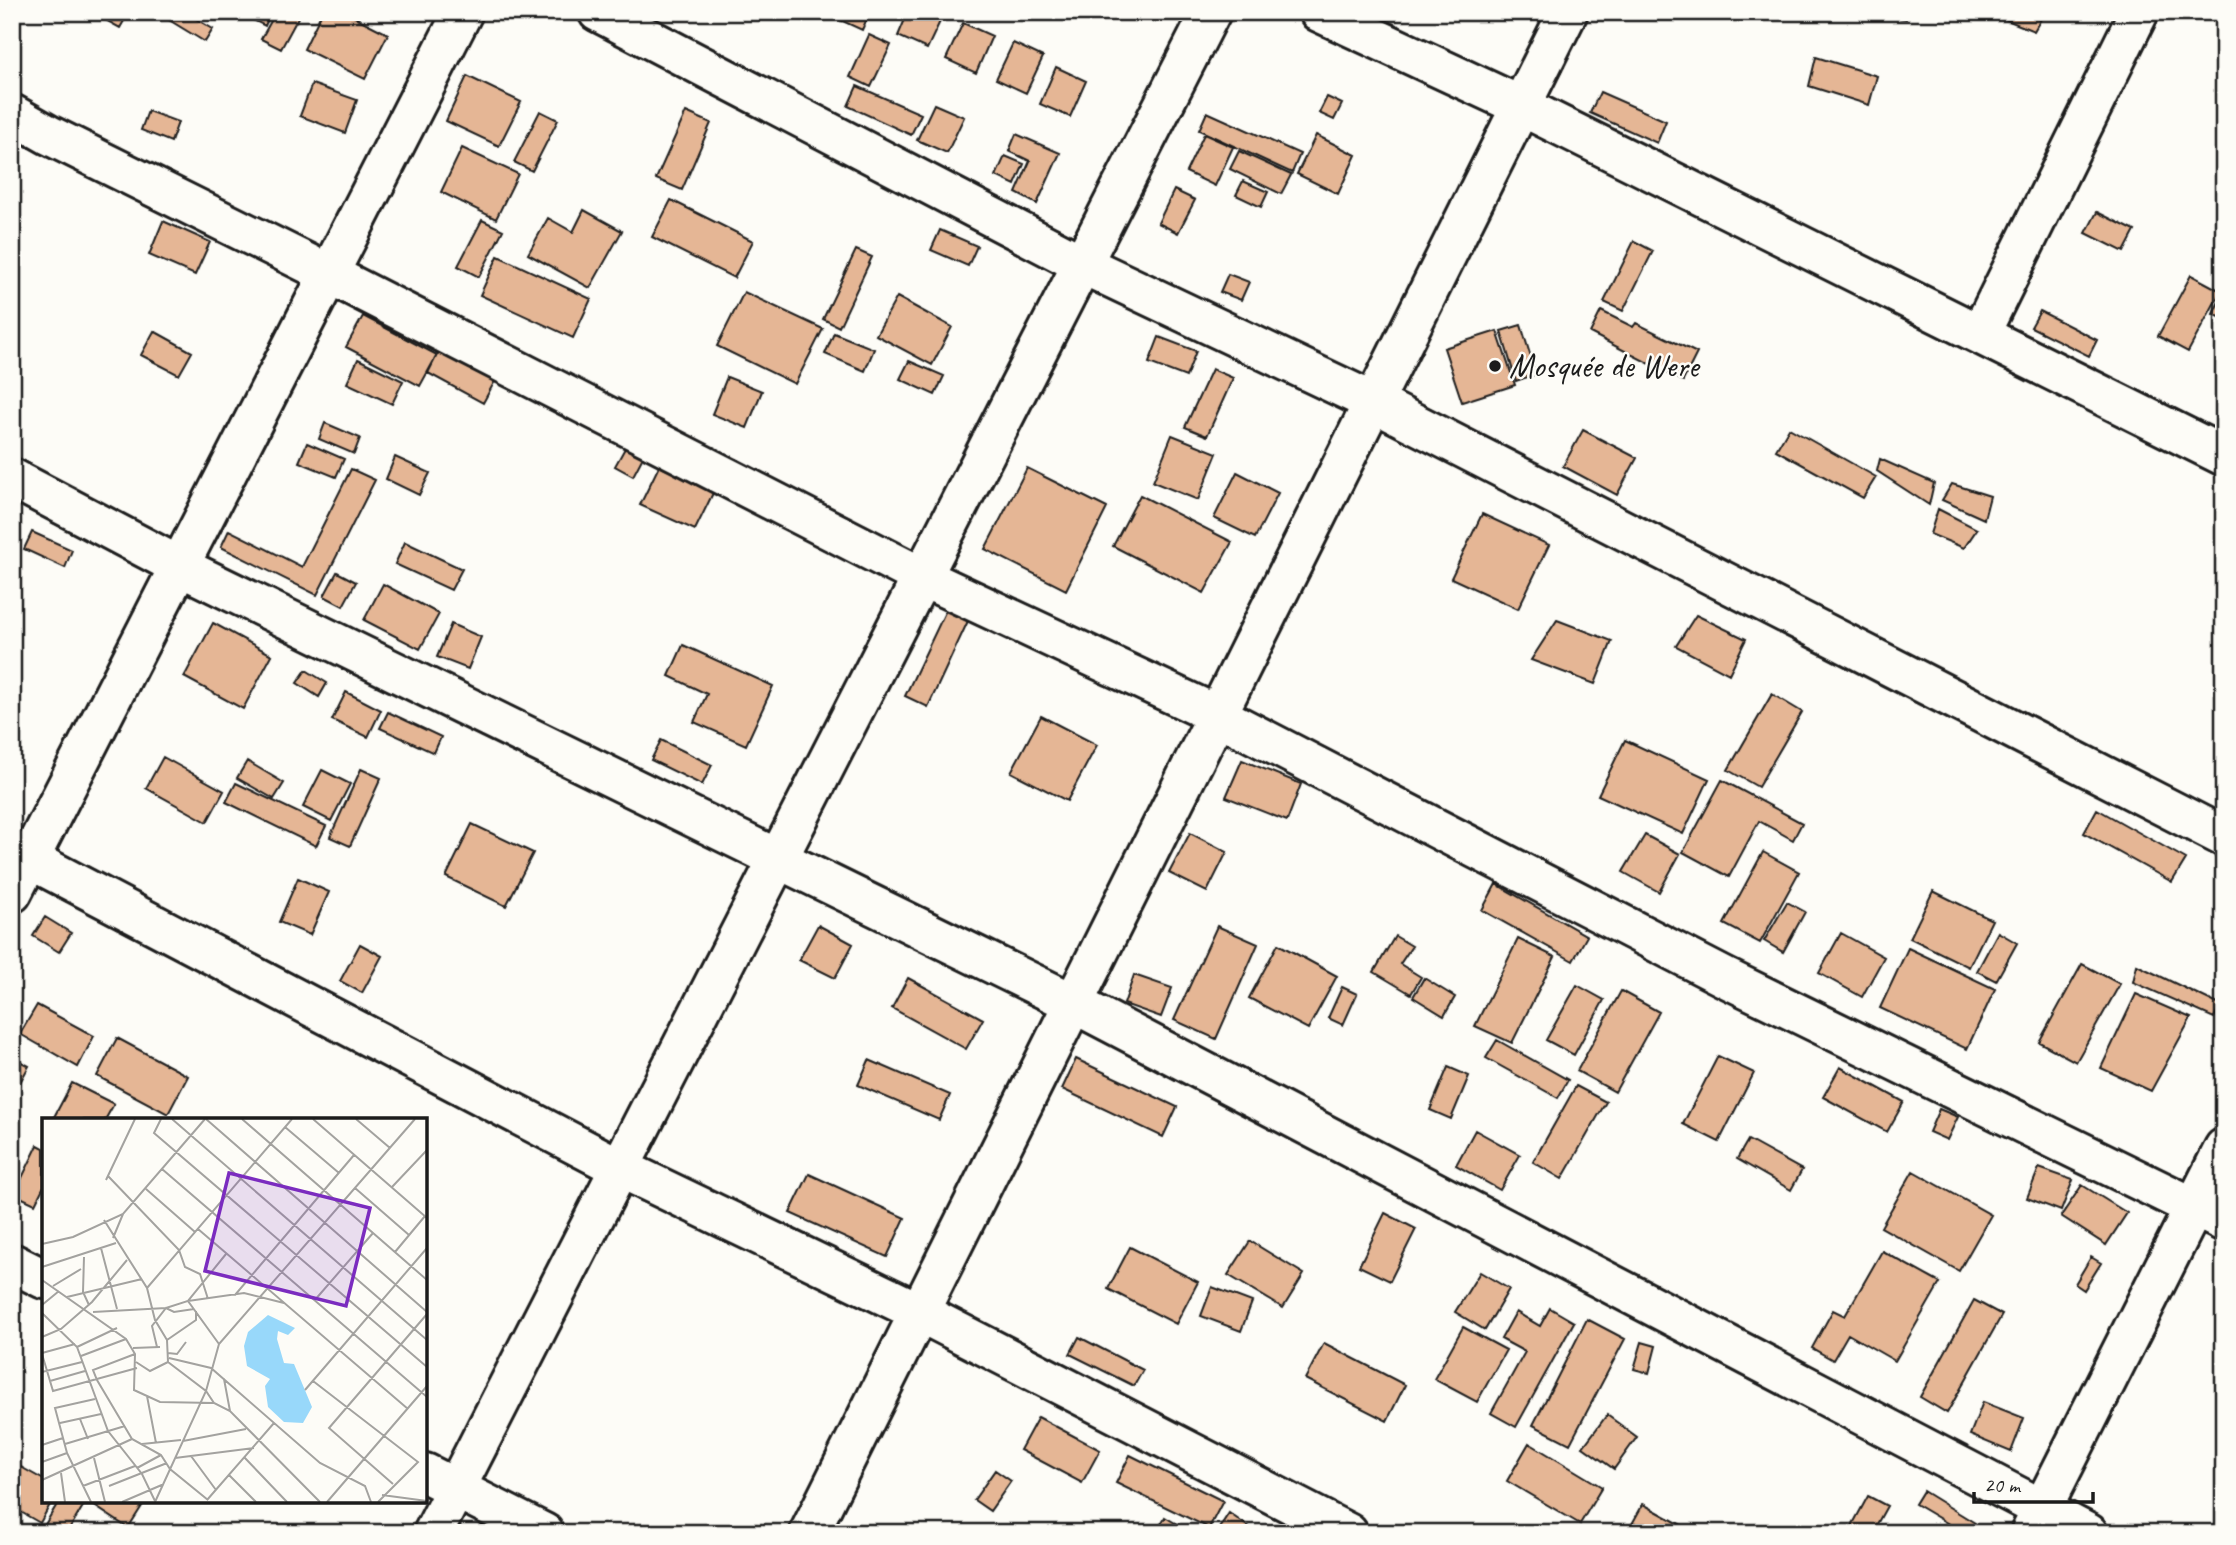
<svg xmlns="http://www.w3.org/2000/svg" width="2236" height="1545" viewBox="0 0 2236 1545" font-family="Caveat,sans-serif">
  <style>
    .building { fill: #e5b695; stroke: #1c1c1c; stroke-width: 2 }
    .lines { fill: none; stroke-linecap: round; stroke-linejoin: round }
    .minor-casing { stroke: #1c1c1c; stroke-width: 44 }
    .tertiary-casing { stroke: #1c1c1c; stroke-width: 44 }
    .minor { stroke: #fdfcf7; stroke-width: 38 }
    .tertiary { stroke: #fdfcf7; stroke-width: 38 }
    .poi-dot { fill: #1c1c1c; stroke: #fdfcf7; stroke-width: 2.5 }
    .labels { text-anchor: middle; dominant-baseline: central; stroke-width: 5; stroke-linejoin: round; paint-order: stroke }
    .poi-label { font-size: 33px; fill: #1c1c1c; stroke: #fdfcf7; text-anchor: start }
    .inset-road { fill: none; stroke: #a3a29f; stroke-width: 2 }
    .view { fill: #7b2cbf; fill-opacity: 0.15; stroke: #7b2cbf; stroke-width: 3.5 }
    .inset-edge { fill: none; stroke: #1c1c1c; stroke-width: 3.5 }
  </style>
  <rect width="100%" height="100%" fill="#fdfcf7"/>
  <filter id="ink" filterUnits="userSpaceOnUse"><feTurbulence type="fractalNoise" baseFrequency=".0143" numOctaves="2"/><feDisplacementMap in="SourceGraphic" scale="14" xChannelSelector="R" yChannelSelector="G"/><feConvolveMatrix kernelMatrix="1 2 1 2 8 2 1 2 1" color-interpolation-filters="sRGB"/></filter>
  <g filter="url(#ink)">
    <path class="building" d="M91 12H129L120 28Z
      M156 12H184L213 29 205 42Z
      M237 12H271L265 26Z
      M276 12H301L281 49 261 39Z
      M322 12H345L388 34 365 79 304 49Z
      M823 12H870L862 30Z
      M908 12 944 13 927 49 898 36Z
      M1501 12H1519L1515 20Z
      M1865 12H1907L1906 19 1864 14Z
      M1987 12H2045L2034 31Z
      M963 23 992 36 976 73 946 59Z
      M869 35 891 45 871 87 850 77Z
      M1013 43 1043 57 1026 93 996 79Z
      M1816 57 1877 76 1869 105 1809 86Z
      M1056 67 1086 81 1070 117 1040 104Z
      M467 76 521 102 499 146 446 121Z
      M312 84 357 100 345 133 300 116Z
      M857 86 921 114 911 135 848 106Z
      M1600 92 1666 121 1657 143 1590 113Z
      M1327 97 1342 104 1334 120 1319 113Z
      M934 104 964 117 947 153 917 140Z
      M148 111 178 122 171 142 141 130Z
      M540 111 558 120 532 171 514 162Z
      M686 112 711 123 682 190 656 179Z
      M1207 112 1300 154 1292 173 1199 130Z
      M1016 134 1060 153 1037 204 1016 193 1030 161 1009 151Z
      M1204 134 1233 147 1215 186 1186 172Z
      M1316 135 1356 155 1338 194 1297 174Z
      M462 148 518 174 496 219 441 192Z
      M1239 151 1291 175 1281 194 1230 169Z
      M1005 156 1024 164 1015 185 996 176Z
      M1243 181 1268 192 1261 207 1236 195Z
      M1174 190 1195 200 1178 233 1158 223Z
      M671 200 753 241 734 278 652 237Z
      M584 210 622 231 590 288 528 254 548 218 573 232Z
      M2097 212 2135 231 2124 252 2086 233Z
      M482 220 503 230 479 277 458 266Z
      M163 221 210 242 195 275 149 255Z
      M940 230 977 246 968 266 931 250Z
      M1634 241 1653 251 1623 311 1604 302Z
      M856 250 872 257 839 327 823 319Z
      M498 256 591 299 573 338 480 295Z
      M1228 274 1249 282 1241 300 1220 292Z
      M2191 275 2221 291 2188 352 2158 336Z
      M2224 291V319L2213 314Z
      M744 292 823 329 795 384 717 346Z
      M897 297 952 327 932 365 876 335Z
      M1601 311 1633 327 1636 323 1697 353 1683 381 1590 333Z
      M2040 311 2097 340 2089 356 2031 327Z
      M363 316 437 355 420 386 346 347Z
      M1521 325 1536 374 1516 381 1501 331Z
      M154 331 192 352 179 375 141 355Z
      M1497 331 1515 385 1462 402 1444 348Z
      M834 333 874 349 865 371 825 354Z
      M1159 337 1196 351 1186 377 1149 363Z
      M439 351 495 381 483 403 428 373Z
      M358 359 403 381 392 404 347 383Z
      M909 361 944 376 935 395 900 379Z
      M1212 369 1233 378 1207 436 1185 427Z
      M727 377 762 391 747 428 712 414Z
      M325 423 360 438 354 454 319 439Z
      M1789 428 1876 477 1863 498 1776 450Z
      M1583 430 1637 458 1617 495 1563 466Z
      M1172 435 1217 453 1198 500 1153 482Z
      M307 443 344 459 336 477 299 462Z
      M625 448 643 457 633 476 615 466Z
      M395 457 430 473 419 495 386 479Z
      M1880 459 1934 483 1929 505 1877 471Z
      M659 466 714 491 695 530 640 505Z
      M1027 468 1107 508 1066 590 985 549Z
      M351 469 375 480 317 595 221 547 229 530 302 567Z
      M1237 472 1278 493 1255 538 1214 518Z
      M1952 484 1990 496 1984 519 1942 500Z
      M1140 495 1232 542 1204 593 1113 546Z
      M1938 509 1977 529 1964 548 1930 534Z
      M1482 514 1549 545 1518 609 1451 578Z
      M32 532 72 550 65 568 24 549Z
      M405 542 462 569 451 590 395 564Z
      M337 572 356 582 343 606 324 596Z
      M383 584 439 614 420 649 364 620Z
      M946 610 968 621 928 707 905 696Z
      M1696 615 1746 639 1729 674 1676 646Z
      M1557 620 1612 641 1595 684 1531 660Z
      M213 623 272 655 243 709 184 677Z
      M451 624 481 637 468 669 437 657Z
      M683 645 773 686 746 745 694 722 707 694 669 676Z
      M306 670 327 683 319 697 297 683Z
      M346 692 381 710 368 737 332 720Z
      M1772 694 1802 712 1758 787 1728 770Z
      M388 712 441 737 434 753 380 728Z
      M1041 716 1097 745 1067 801 1011 772Z
      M661 740 712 765 702 785 651 760Z
      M1625 740 1709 779 1683 834 1598 795Z
      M163 757 224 791 207 822 146 788Z
      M1242 760 1301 784 1287 821 1226 797Z
      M247 761 284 783 274 799 237 778Z
      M361 769 381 778 350 846 330 837Z
      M322 770 350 784 331 821 303 807Z
      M1722 780 1802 823 1793 840 1759 821 1729 877 1683 852Z
      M236 783 326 826 316 846 226 802Z
      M2097 809 2186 859 2172 882 2084 833Z
      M472 824 533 853 506 906 446 877Z
      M1190 833 1227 852 1207 892 1169 873Z
      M1645 835 1680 854 1659 892 1623 872Z
      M1763 852 1799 872 1760 943 1724 924Z
      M298 878 329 892 310 935 279 922Z
      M1496 884 1587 936 1573 961 1482 910Z
      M1933 891 1992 920 1969 967 1910 938Z
      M1787 902 1805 912 1783 952 1764 941Z
      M45 917 71 933 59 952 33 936Z
      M818 925 853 944 835 978 799 960Z
      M1217 926 1258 944 1216 1039 1174 1020Z
      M1998 932 2017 943 1996 981 1977 971Z
      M1841 933 1884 957 1862 997 1819 973Z
      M1395 936 1412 946 1400 964 1421 977 1411 994 1374 972Z
      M1518 939 1555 957 1512 1043 1475 1026Z
      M360 944 382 956 362 993 340 981Z
      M1278 944 1337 976 1308 1029 1249 998Z
      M1908 948 1995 989 1967 1049 1880 1008Z
      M2082 964 2120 984 2076 1062 2039 1042Z
      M2137 965 2220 1005 2214 1018 2133 982Z
      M1134 975 1172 988 1161 1017 1124 1004Z
      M908 978 983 1019 966 1049 892 1008Z
      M1424 978 1455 997 1444 1016 1413 997Z
      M1577 985 1604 1000 1574 1055 1546 1040Z
      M1342 987 1357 994 1343 1025 1328 1018Z
      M1621 991 1659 1012 1615 1092 1577 1071Z
      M2136 994 2191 1018 2151 1091 2101 1068Z
      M37 1005 94 1036 78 1067 20 1034Z
      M117 1038 188 1076 168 1114 97 1076Z
      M1497 1040 1568 1080 1558 1098 1486 1058Z
      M1718 1056 1754 1073 1719 1142 1683 1124Z
      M12 1057 29 1066 12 1097Z
      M1076 1059 1177 1107 1163 1137 1062 1089Z
      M869 1060 950 1095 939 1120 858 1085Z
      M1448 1067 1469 1076 1451 1119 1430 1110Z
      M1840 1067 1904 1102 1887 1132 1823 1097Z
      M72 1083 114 1104 105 1120H59L54 1117Z
      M1576 1086 1606 1102 1562 1179 1533 1162Z
      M1939 1109 1958 1117 1947 1140 1929 1132Z
      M1475 1130 1520 1155 1500 1190 1456 1165Z
      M1748 1140 1802 1170 1791 1190 1737 1159Z
      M38 1145 44 1148V1186L35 1204 14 1194Z
      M2039 1168 2073 1180 2061 1211 2027 1198Z
      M1913 1171 1991 1215 1959 1271 1881 1227Z
      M809 1174 905 1218 887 1257 790 1213Z
      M2082 1185 2127 1213 2106 1245 2061 1216Z
      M1385 1213 1416 1229 1390 1281 1359 1266Z
      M1250 1241 1304 1274 1283 1308 1228 1275Z
      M1130 1247 1198 1282 1176 1324 1108 1289Z
      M1882 1251 1940 1283 1895 1361 1848 1334 1833 1360 1812 1348 1833 1310 1845 1316Z
      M2091 1257 2101 1263 2084 1290 2075 1284Z
      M1480 1272 1509 1289 1485 1330 1455 1312Z
      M1212 1287 1252 1302 1241 1331 1201 1316Z
      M1974 1300 2002 1315 1947 1413 1920 1397Z
      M1550 1308 1574 1322 1516 1427 1491 1413 1525 1352 1501 1339 1516 1312 1540 1326Z
      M1587 1319 1625 1339 1570 1444 1533 1425Z
      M1463 1327 1506 1350 1477 1402 1434 1379Z
      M1079 1337 1143 1370 1134 1386 1070 1354Z
      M1642 1342 1656 1346 1649 1373 1634 1369Z
      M1324 1343 1405 1385 1387 1421 1305 1379Z
      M1983 1402 2024 1418 2011 1452 1970 1435Z
      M1607 1415 1637 1437 1614 1469 1583 1447Z
      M1038 1417 1100 1450 1082 1483 1020 1450Z
      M1529 1443 1602 1487 1580 1524 1507 1481Z
      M1130 1455 1223 1501 1209 1528 1116 1483Z
      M12 1462 44 1480V1501H52L40 1523 12 1507Z
      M995 1470 1011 1481 990 1511 974 1500Z
      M1923 1491 1975 1523 1969 1533H1964L1915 1504Z
      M1868 1496 1887 1506 1872 1533H1848Z
      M59 1501H81L85 1503 67 1533H40Z
      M87 1501H142L144 1503 128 1528Z
      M1643 1504 1696 1533H1627Z
      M1229 1513 1257 1533H1216Z
      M1165 1517 1192 1533H1156Z"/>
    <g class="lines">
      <defs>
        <path id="minor" d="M598 12 1082 264 1373 402 2224 837
          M1319 12 1521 106 2224 456
          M12 114 49 135 329 274 922 577 1217 715 1724 977 2224 1222
          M1980 334 2139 12
          M12 478 179 566 1073 1003 2088 1533
          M12 850 620 1168 919 1312 1348 1533
          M12 893 463 12
          M12 1263 44 1279
          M425 1473 544 1533
          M433 1533 1211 12
          M809 1533 1568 12"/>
        <path id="tertiary" d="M2030 1533 2224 1148"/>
      </defs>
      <use href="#minor" class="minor-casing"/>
      <use href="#tertiary" class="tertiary-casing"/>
      <use href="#minor" class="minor"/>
      <use href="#tertiary" class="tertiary"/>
    </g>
  </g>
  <circle class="poi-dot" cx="1495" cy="366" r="7"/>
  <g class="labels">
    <g class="poi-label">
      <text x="1509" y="366">Mosquée de Were</text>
    </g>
  </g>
  <g transform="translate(42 1118)">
    <rect width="385" height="385" fill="#fdfcf7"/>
    <path d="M226 197 253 210 246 217 236 213 235 221 242 245 252 246 270 289 261 305 242 304 226 289 223 268 228 261 205 248 202 228 206 214Z" fill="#98d8fa"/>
    <path class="inset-road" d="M119 1 112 15 385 249M130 1 385 222M164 1 385 194M200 1 385 162M271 1 385 100M314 1 348 30M243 9 297 55M120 51 385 279M66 58 137 132 143 149 158 156 166 181M64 62 93 1M350 69 385 32M313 70 367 117M104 71 153 114M62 102 105 170 113 202 125 222 126 244 164 273 172 285 188 293 278 384M156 111 366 291M71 120 81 96M0 126 31 119 81 96 163 1M59 130 75 191M353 134 383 98M42 139 41 174 47 187M0 149 74 125M0 162 84 221 93 236 92 272 118 284 172 285M11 168 39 151M105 170 250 1M193 177 312 37M25 179 100 161M272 183 331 115M0 187 17 173M51 194 124 190 146 183 184 136M0 195 35 229 66 313 100 356 113 383M0 219 19 211 50 184 85 142M125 222 154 202V193M177 226 146 183 202 175 242 185M35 229 75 210M115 229 110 208 124 190 132 194 152 191M91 230 118 229M0 235 33 226M126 235 135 236 144 224M0 236 11 273 95 250M93 236 51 252 55 262 90 321 119 337 128 351 166 382M39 238 84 221M127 240 169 250 278 345 323 368 329 384M94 244 108 253 126 244M0 254 40 244M182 261 188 293M8 263 43 253M271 263 376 344 336 384M263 272 385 130M105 278 114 325M38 301 46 321M18 305 59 296M141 323 204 311M23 326 83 308M100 326 139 322M0 327 21 320M149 338 174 372M202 339 245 384M52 340 63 384M133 340 212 330M0 344 25 335M95 350 119 337M19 355 23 384M187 357 214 384M0 362 90 321M351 366 287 310 385 196M41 368 93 348M67 368 125 345M340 377 385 383M165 382 232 305M49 384 25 335 13 290 53 281M80 384 122 366M113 384 164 273 177 226 373 1M285 384 385 268"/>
    <path class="view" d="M187 55 328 90 304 188 163 153Z"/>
    <rect width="385" height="385" class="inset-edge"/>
  </g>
  <rect width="2236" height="1545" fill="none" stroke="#fdfcf7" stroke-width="42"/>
  <rect x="21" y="21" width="2194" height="1503" fill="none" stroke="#1c1c1c" stroke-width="2.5" filter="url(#ink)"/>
  <path d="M1974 1492v10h119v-10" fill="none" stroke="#1c1c1c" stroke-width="3.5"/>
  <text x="1984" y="1492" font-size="21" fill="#1c1c1c" stroke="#fdfcf7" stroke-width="5" paint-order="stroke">20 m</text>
</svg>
